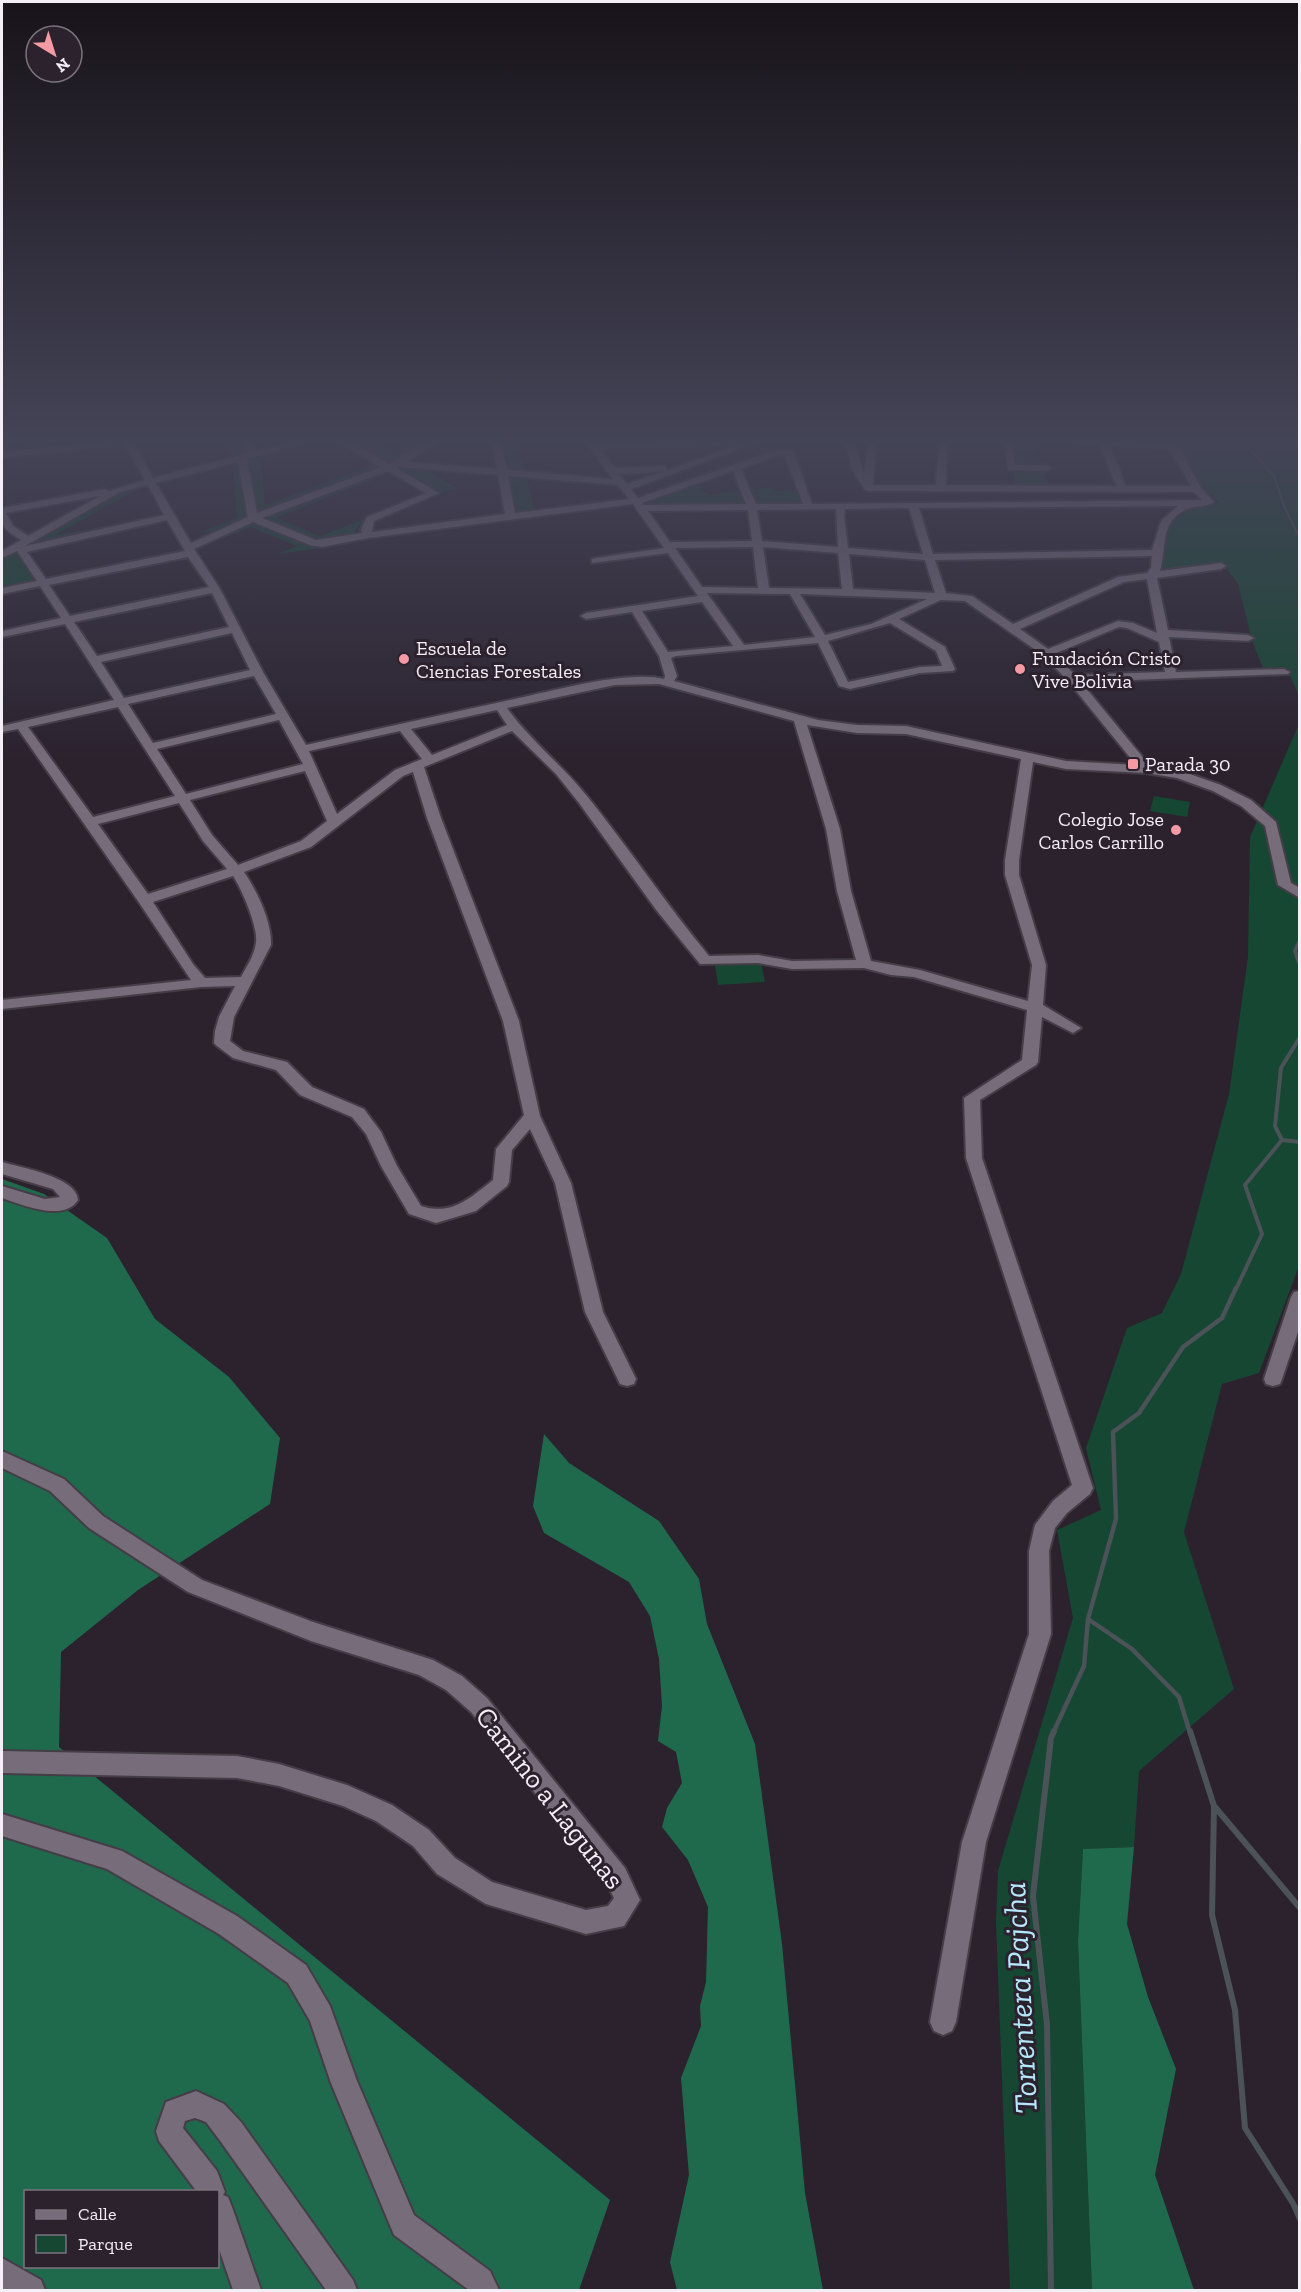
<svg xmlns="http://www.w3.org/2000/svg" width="1301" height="2292" viewBox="0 0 1301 2292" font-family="'Zilla Slab',serif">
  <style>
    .green { fill: #164732 }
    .forest { fill: #1f6a4c; fill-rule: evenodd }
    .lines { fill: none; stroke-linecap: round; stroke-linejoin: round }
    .stream-far3 { stroke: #4b5258; stroke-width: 2 }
    .stream-far2 { stroke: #4b5258; stroke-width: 4 }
    .stream-far1 { stroke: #4b5258; stroke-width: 4.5 }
    .stream { stroke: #4b5258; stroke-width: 6 }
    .minor-casing { stroke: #443d47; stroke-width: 4 }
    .minor { fill: #776d7a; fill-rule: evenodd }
    .poi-dot { fill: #f49aa4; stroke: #2b222e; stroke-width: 2 }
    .labels { text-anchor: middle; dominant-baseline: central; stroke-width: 6; stroke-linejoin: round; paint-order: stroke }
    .far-poi-label { font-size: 20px; fill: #f4eef6; stroke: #2b222e; text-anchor: start }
    .near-street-label { font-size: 28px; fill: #f4eef6; stroke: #2b222e }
    .near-water-label { font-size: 32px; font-style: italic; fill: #b6e6fa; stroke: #2b222e }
  </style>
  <rect width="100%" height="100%" fill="#2b222e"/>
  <path class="green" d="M222 438H240L248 451 245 454 232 459Z
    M340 438H369L392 451H397L421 438H437L407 457 387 464Z
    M499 438H515L525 469 532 473 506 470Z
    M1012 438 1033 439 1049 487H1015Z
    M1173 438H1299V696L1288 671H1264L1252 640 1238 584 1223 564 1158 572C1160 548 1163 516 1190 507 1199 504 1210 504 1219 502L1200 485Z
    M269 452 275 456 261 461 265 505 378 463 381 466 261 513H257L246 459Z
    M229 462H239L249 516 221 530 199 533 237 518 233 465Z
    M401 465 440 470 433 474 457 488 439 493 396 468Z
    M389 470 392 472 276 518 320 536 365 519 349 538 321 542 261 517Z
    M512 475 526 476 534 508 543 511 515 512 509 476Z
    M695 483 709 495 740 490 748 505 646 507 642 502Z
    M147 484 55 535 97 528 52 543 23 545 115 493Z
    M772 488 773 491 800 490 806 504 754 505 746 489Z
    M252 521 315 546 348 542V544L277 554 297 546 251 527 196 549V547Z
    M19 550 37 582 2 589V558Z
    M1299 724V1266L1259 1373 1222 1384 1184 1532 1234 1689 1139 1771 1134 1847 1083 1849 1078 1941 1092 2290H1010L996 1922 998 1871 1073 1618 1057 1530 1101 1510 1086 1448 1127 1328 1162 1313 1181 1274 1229 1094 1248 957 1250 837Z
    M1154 796 1190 802 1187 817 1150 811Z
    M761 963 765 982 718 985 715 965Z"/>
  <path class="forest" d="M2 1179 44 1194 107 1238 155 1319 229 1377 280 1438 270 1504 138 1590 61 1652 59 1747 610 2200 579 2290H2ZM26 2192H218V2266H26Z
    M544 1434 569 1463 659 1521 699 1579 707 1624 755 1744 782 1944 805 2193 823 2290H677L670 2262 689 2175 681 2078 701 2026 700 2006 706 1982 708 1907 688 1860 662 1827 667 1808 682 1783 676 1752 658 1741 662 1706 659 1659 650 1616 629 1582 544 1533 533 1506Z
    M1134 1847 1127 1924 1148 1997 1176 2069 1155 2175 1194 2290H1092L1078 1941 1083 1849Z"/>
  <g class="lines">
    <path class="stream-far3" d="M1240 438 1274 476 1284 506 1300 539"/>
    <path class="stream-far2" d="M1300 940 1295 951 1300 965
      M1300 1004V1020
      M1282 1140 1300 1142
      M1236 1289 1262 1234 1245 1185 1282 1140 1275 1126 1281 1068 1300 1037"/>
    <path class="stream-far1" d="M1088 1619 1132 1649 1179 1697 1190 1733
      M1053 1733 1084 1666 1088 1619 1116 1519 1113 1432 1139 1413 1183 1347 1222 1318 1236 1288"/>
    <path class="stream" d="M1190 1731 1214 1806 1212 1915 1235 2010 1245 2128 1294 2205 1300 2219
      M1215 1807 1300 1908
      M1051 2290 1047 2025 1033 1896 1051 1738 1054 1731"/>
    <defs>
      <path id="minor" d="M122 438H152L134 444 153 478 248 453 240 438H248L256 451 309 438H323L247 459 257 513 381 467 332 438H342L389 464 433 438H443L407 462 497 469 492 438H500L507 470 613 479 582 438H590L595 443 770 438 631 489 638 498 773 451 789 450 794 453 812 504 1202 500 1194 492 868 491 865 490 852 469 845 441 850 438H863L854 442 864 474 868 438H876L873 485H936L939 438H947L946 485 1116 486 1100 445 1038 441 1034 438H1075L1168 444 1166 438H1174L1201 488 1214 502C1207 507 1196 506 1187 509 1159 521 1167 548 1160 571L1221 563 1226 566 1221 569 1157 578 1168 630 1248 635 1254 638 1248 641 1169 637 1176 672 1284 669 1290 672 1288 674 1081 682 1150 766 1184 772 1221 785 1251 800 1276 822 1291 883 1300 888V898L1278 885 1265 826 1241 806 1213 791 1177 778 1146 773 1066 769 1033 762 1019 860V875L1046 965 1043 1005 1081 1028 1073 1033 1042 1017 1038 1062 1036 1065 980 1100 982 1158 1093 1488 1090 1494 1067 1513 1055 1528 1049 1551 1051 1634 986 1842 956 2022 952 2031 943 2035 934 2031 930 2022 962 1842 1029 1634V1551L1035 1525 1053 1501 1072 1485 966 1158 964 1098 1022 1060 1027 1010 914 977 891 975 864 968 792 969 758 963 700 964 657 911 579 803 556 774 512 731 424 767 441 818 519 1021 540 1116 571 1183 603 1312 636 1379 634 1384 627 1386 620 1384 585 1312 555 1183 530 1129 512 1150 509 1182 507 1186 476 1211 436 1223 409 1214 381 1166 366 1134 352 1117 300 1095 276 1070 233 1058 217 1046 214 1043 215 1031 219 1017 235 986 201 987 2 1009V1000L191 980 138 901 18 729 2 732V726L114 700 65 624 2 637V631L61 618 40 586 2 594V588L37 581 17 551 2 558V551L21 540C4 529 2 529 2 508L105 489 109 491 145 480 125 445 2 458V452L123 440ZM737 445 668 470 664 466 615 468 599 449ZM1109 445 1171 450 1191 486H1126ZM777 456H785L803 504H756L741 469ZM238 462 248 517 191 543 156 483ZM399 467 498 475 505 514 372 532 374 521 439 493 396 468ZM388 471 426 493 367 517 361 529 362 533 316 540 262 518ZM733 471 746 504 644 505 642 503ZM662 472 627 484 619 474ZM508 476 618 485 629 499 515 513ZM148 485 164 515 25 546 120 492ZM100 496 28 536 13 526 6 513ZM633 504 664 548 596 558 592 559V563L668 553 698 596 586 613 581 616 586 619 632 612 659 656 665 676 664 679C628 670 556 690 519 698 449 713 377 729 306 745L263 672 220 589 194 549 253 522 310 545 322 547 368 538ZM1178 506 1161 521 1152 550 933 554 919 508ZM909 508 923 554 848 548 844 516 845 509ZM836 509 838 547 762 541 757 510ZM748 510 752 541 670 542 648 511ZM167 520 185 551 46 579 27 552ZM753 547 758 588 702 587 675 548ZM763 547 838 553 842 589 769 588ZM849 554 925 560 935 593 853 589ZM1152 556 1151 568 1147 573 1118 577 1013 624 972 596 946 593 935 560ZM188 557 209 587 70 616 49 585ZM1147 579 1157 633 1133 623 1118 621 1048 649 1020 629 1124 582ZM212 593 229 627 97 656 74 622ZM707 593 790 594 815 637 744 645ZM800 594 927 599 871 624 825 635ZM941 600 965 601 1043 655 1068 681 1136 765 1066 761 906 726 857 725 818 720 674 681 677 676 671 658 676 656 818 643 839 686 850 689 920 673 953 671 955 669 945 647 899 619ZM702 602 733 646 668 652 642 611ZM890 623 936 651 942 666 920 667 848 682 828 641ZM1119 627 1127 628 1159 642 1165 672 1075 675 1054 654ZM232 633 250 670 124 698 101 662ZM254 676 276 714 153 743 128 704ZM659 684 794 721 826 829 837 891 856 960 792 961 758 955 709 956C666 904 629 848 587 796 562 765 530 740 507 708L615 685ZM118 707 175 796 93 817 28 727ZM497 710 507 725 432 755 411 729ZM279 720 303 764 186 794 157 749ZM807 725 857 733 906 734 1021 759 1005 860V875L1032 965 1028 1001 920 970 871 961 851 891 840 829ZM400 731 422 759 395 770 337 814 309 751ZM305 771 327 821 301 841 238 865 212 835 190 800ZM413 772 427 818 503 1021 524 1115 496 1149 493 1180C470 1198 452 1216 421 1206L397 1166 381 1132 364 1109 312 1087 287 1062 243 1051 230 1041 234 1017 271 945C272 922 257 891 244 872L311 847 403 776ZM179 803 203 841 227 869 148 894 98 824ZM233 876C242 889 258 927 256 942 255 954 247 966 241 977L205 978 193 964 153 902Z
        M1004 438H1012L1015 465H1046L1051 468 1046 471 1008 470Z
        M2 1162C22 1168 77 1177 78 1200 64 1223 20 1204 2 1198V1186L45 1199 60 1197 53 1189 2 1174Z
        M1300 1291V1326L1282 1379 1280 1384 1273 1386 1266 1384 1264 1379 1291 1297 1294 1292Z
        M2 1451 64 1479 103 1516 202 1580 313 1622 433 1660 462 1676 487 1698 625 1868 640 1900 624 1926 586 1934 486 1904 437 1874 413 1846 376 1821 343 1806 279 1786 237 1778 2 1773V1751L237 1756 279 1764 347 1785 392 1805 429 1830 455 1858 492 1882 586 1910 608 1906 614 1898 607 1884 471 1712 446 1690 419 1675 311 1641 188 1592 89 1528 50 1491 2 1468Z
        M2 1814 122 1851 237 1916 306 1965 330 2006 357 2081 414 2215 490 2271 499 2290H469L394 2235 331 2083 310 2021 288 1983 219 1934 107 1869 2 1836Z
        M196 2091 224 2104 241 2122 353 2280 357 2290H326L221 2142 206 2122 195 2118 185 2121 183 2128 217 2171 225 2192 223 2195 228 2197 232 2207 261 2290H233L218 2246V2192H197L159 2141 156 2131 166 2102Z
        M2 2258 41 2280 45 2290H5L2 2288Z"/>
    </defs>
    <use href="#minor" class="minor-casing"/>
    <use href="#minor" class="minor"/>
  </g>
  <linearGradient id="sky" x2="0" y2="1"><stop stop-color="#181319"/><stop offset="0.58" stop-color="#444457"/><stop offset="1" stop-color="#444457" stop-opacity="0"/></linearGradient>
  <rect width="1301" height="759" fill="url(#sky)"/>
  <g class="poi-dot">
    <circle cx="404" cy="659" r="6"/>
    <circle cx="1020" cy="669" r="6"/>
    <rect x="1127" y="758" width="12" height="12" rx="3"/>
    <circle cx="1176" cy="830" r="6"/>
  </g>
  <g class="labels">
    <g class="far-poi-label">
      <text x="416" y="648">Escuela de<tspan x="416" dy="23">Ciencias Forestales</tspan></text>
      <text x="1032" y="658">Fundación Cristo<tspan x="1032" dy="23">Vive Bolivia</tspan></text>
      <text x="1145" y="764">Parada 30</text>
      <text x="1164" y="819" text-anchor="end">Colegio Jose<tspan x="1164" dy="23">Carlos Carrillo</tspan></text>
    </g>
    <g class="near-street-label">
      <text transform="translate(550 1798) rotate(52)">Camino a Lagunas</text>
    </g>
    <g class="near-water-label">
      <text transform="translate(1020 1998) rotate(-93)">Torrentera Pajcha</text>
    </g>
  </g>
  <rect width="1301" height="2292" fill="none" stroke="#f4eef6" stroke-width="6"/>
  <rect x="24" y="2190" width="195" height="78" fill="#2b222e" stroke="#7b747e" stroke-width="1.5"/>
  <rect x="36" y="2210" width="30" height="9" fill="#776d7a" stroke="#7b747e" stroke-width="1.5"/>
  <text x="78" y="2220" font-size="18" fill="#f4eef6">Calle</text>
  <rect x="36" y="2235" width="30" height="18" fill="#164732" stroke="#7b747e" stroke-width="1.5"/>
  <text x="78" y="2250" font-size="18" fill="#f4eef6">Parque</text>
  <g transform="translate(54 54) rotate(142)"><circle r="28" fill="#2b222e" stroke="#7b747e" stroke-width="1.5"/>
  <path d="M0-4.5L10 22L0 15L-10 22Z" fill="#f49aa4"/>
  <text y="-9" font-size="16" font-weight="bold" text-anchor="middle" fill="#f4eef6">N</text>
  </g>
</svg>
